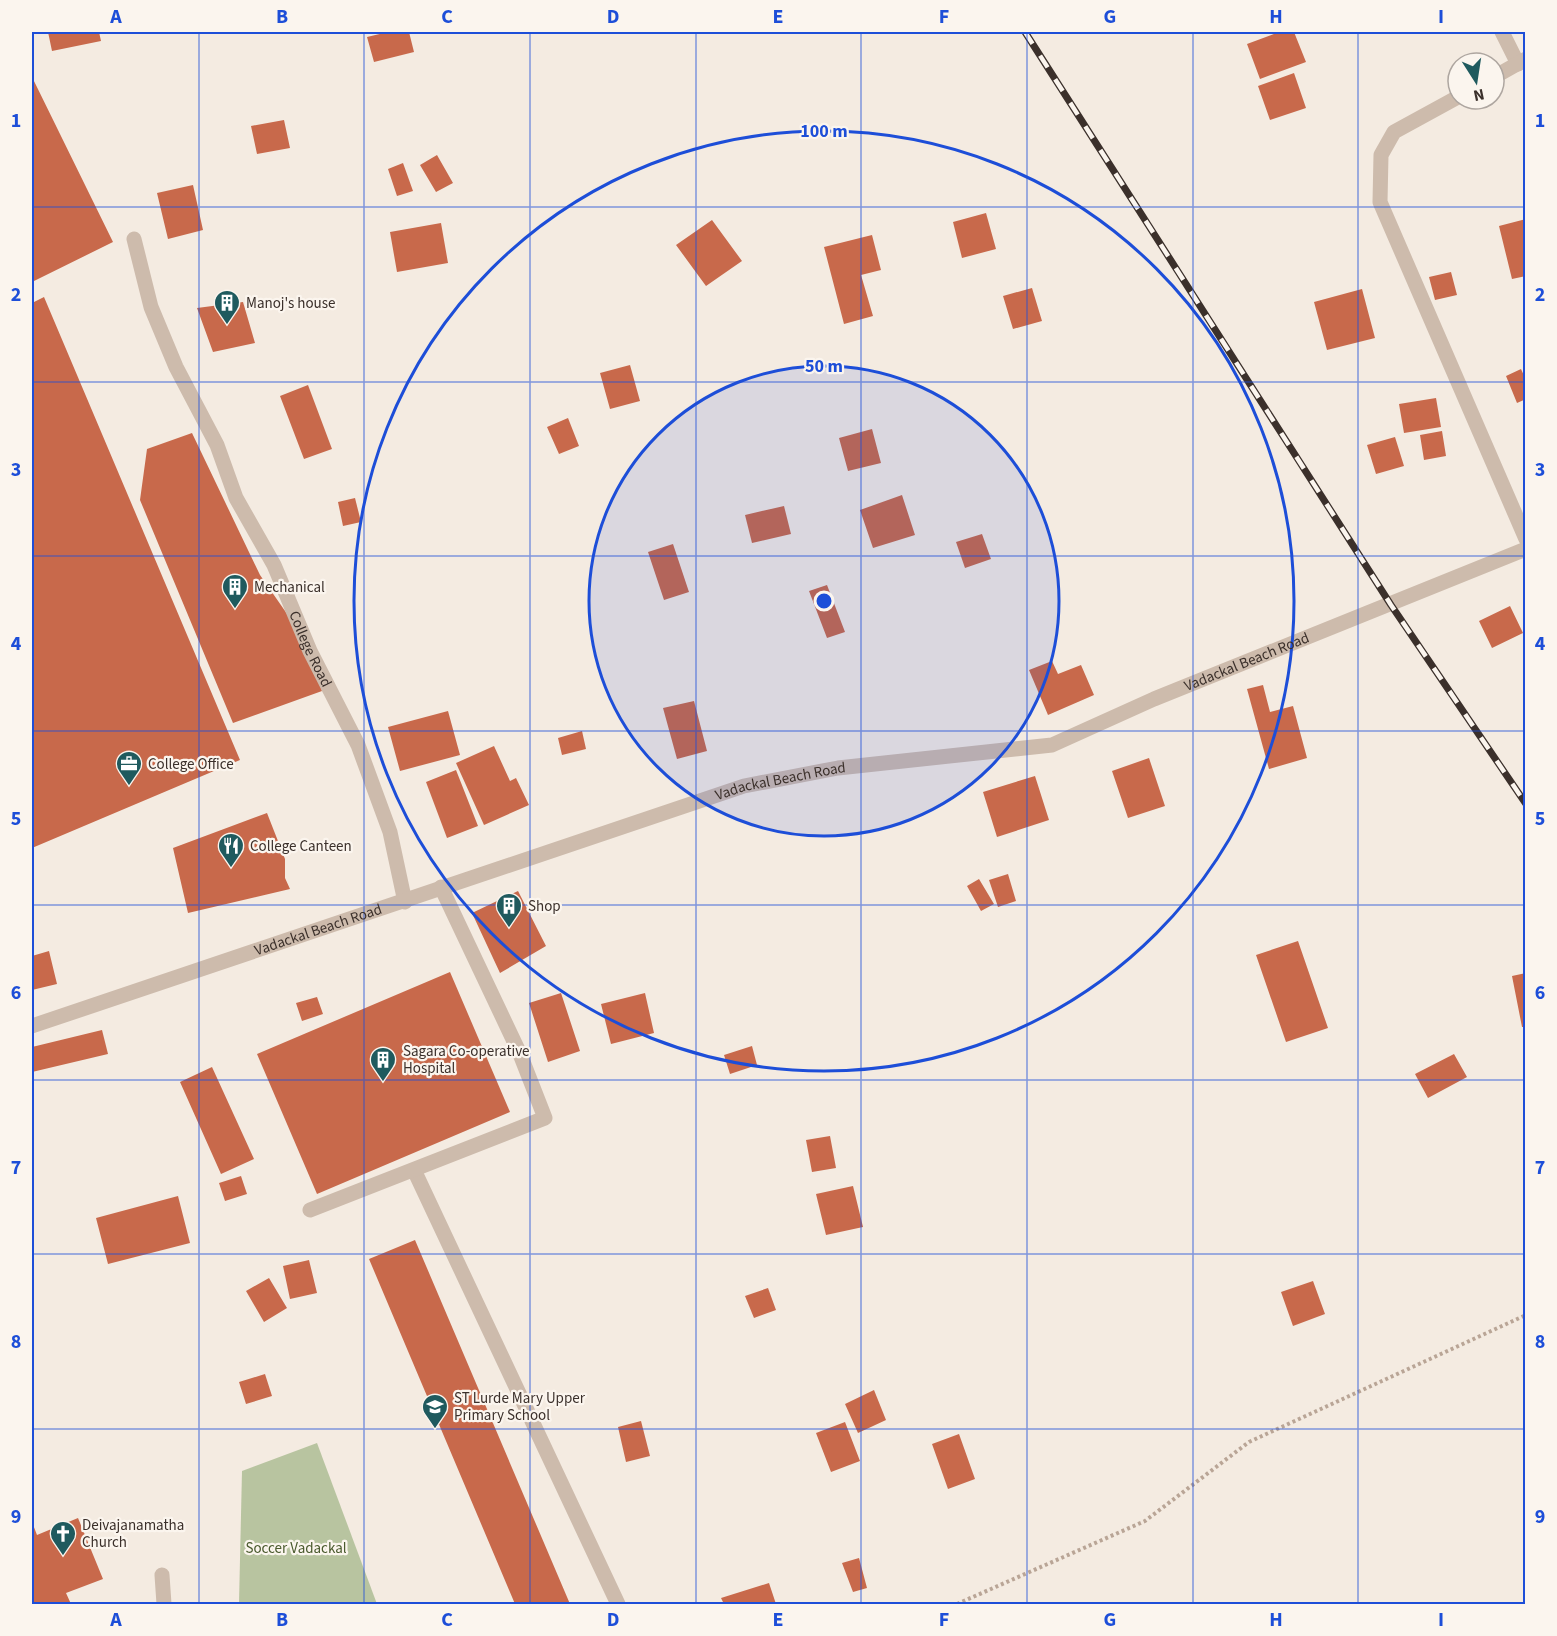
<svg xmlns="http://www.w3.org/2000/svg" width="1557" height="1636" viewBox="0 0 1557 1636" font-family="'Source Sans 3',sans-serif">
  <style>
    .park { fill: #b8c4a0 }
    .building { fill: #c8694b }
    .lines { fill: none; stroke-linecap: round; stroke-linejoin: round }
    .path { stroke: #b9a596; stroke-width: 4; stroke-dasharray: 3 3; stroke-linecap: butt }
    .minor { stroke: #cdbbac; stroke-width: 15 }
    .rail-casing { stroke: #3b302b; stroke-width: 7 }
    .rail { stroke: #fbf5ee; stroke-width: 4.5; stroke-dasharray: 14; stroke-linecap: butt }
    .grid { fill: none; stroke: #1d4ed8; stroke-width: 1.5; stroke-opacity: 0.55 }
    .ring { fill: none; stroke: #1d4ed8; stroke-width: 3 }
    .labels { text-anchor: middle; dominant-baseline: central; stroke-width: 4.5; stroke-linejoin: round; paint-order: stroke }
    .poi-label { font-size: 15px; fill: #3b302b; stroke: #fbf5ee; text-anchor: start }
    .street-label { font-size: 15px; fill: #3b302b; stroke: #fbf5ee }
    .park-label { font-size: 15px; fill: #4a5a2e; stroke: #fbf5ee }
    .centre { fill: #1d4ed8; stroke: #fbf5ee; stroke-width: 3 }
    .ring-label { font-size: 18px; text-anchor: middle; font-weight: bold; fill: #1d4ed8; stroke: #fbf5ee; stroke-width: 4.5; stroke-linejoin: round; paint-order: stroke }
    .neatline { fill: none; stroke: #1d4ed8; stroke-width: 2 }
    .grid-label { font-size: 20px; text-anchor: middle; font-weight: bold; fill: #1d4ed8 }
  </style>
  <rect width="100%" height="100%" fill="#f4ebe1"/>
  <path class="park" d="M317 1443 377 1604H239L242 1471Z"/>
  <path class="building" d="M48 32H99L101 41 52 51Z
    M388 32H409L414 52 374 62 367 37Z
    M1279 32H1294L1306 62 1260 79 1247 44Z
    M1294 73 1306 108 1270 120 1258 86Z
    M32 77 113 242 32 282Z
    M284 120 290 148 257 154 251 126Z
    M437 155 453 183 436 192 420 165Z
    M403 163 413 191 397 196 388 169Z
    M193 185 203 230 168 239 157 193Z
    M986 213 996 249 962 258 953 222Z
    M1526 219V276L1512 279 1499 226Z
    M712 220 742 261 706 286 676 245Z
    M441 223 448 263 397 272 390 232Z
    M872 235 881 270 861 275 873 316 844 324 824 247Z
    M1451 272 1457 295 1435 300 1429 277Z
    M1032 288 1042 321 1013 329 1003 296Z
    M1362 289 1375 338 1327 350 1314 302Z
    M44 297 240 760 32 848V303Z
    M243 302 255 343 213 352 197 308Z
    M630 365 640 401 610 409 600 373Z
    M1521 369 1526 380V399L1517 403 1506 376Z
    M308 385 332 449 304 459 280 396Z
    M1436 398 1441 427 1404 433 1399 404Z
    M568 418 579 446 559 454 547 427Z
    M872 429 881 463 848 471 839 438Z
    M1442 431 1446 456 1424 460 1420 435Z
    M192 433 260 575 308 644 322 691 233 723 140 500 147 449Z
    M1395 437 1404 466 1376 474 1367 445Z
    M902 495 915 535 873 548 860 510Z
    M355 498 361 522 343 526 338 502Z
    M784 506 791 534 752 543 745 515Z
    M982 534 991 559 965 568 956 542Z
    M673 544 689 592 664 600 648 552Z
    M827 585 845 632 827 638 809 591Z
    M1510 606 1523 633 1492 648 1479 621Z
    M1052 661 1058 674 1081 665 1094 695 1048 715 1029 670Z
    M1263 685 1270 712 1293 706 1307 758 1269 769 1247 689Z
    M694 701 707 751 677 759 663 708Z
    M448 711 460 755 400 771 388 727Z
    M582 731 586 749 562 755 558 738Z
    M494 746 510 781 516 778 529 805 484 825 456 763Z
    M1149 758 1165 806 1128 818 1112 771Z
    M456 770 478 826 447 838 426 782Z
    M1035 776 1049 820 997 837 983 792Z
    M267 813 285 859V878L290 889 188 913 173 848Z
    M1008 874 1016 901 998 907 989 880Z
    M979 879 994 904 981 911 967 886Z
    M518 891 546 946 500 973 472 913Z
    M1298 941 1328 1028 1286 1042 1256 955Z
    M49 951 57 984 32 990V956Z
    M450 972 510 1112 317 1194 257 1054Z
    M1526 973V1027H1522L1512 976Z
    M561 993 580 1051 548 1062 529 1003Z
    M645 993 654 1033 611 1044 601 1004Z
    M317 997 323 1014 302 1021 296 1003Z
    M102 1030 108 1054 32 1072V1047Z
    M752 1046 757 1065 730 1074 724 1055Z
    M1454 1054 1467 1077 1428 1098 1415 1074Z
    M212 1067 254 1159 221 1174 180 1082Z
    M830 1136 836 1168 812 1172 806 1140Z
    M241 1176 247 1194 225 1201 219 1183Z
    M853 1186 863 1227 826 1235 816 1194Z
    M178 1196 190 1243 108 1264 96 1218Z
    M415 1240 570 1604H515L369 1259Z
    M309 1260 317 1293 290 1299 283 1266Z
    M269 1278 287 1308 264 1322 246 1291Z
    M1313 1281 1325 1314 1293 1326 1281 1292Z
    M768 1288 776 1310 754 1318 745 1296Z
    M265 1374 272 1396 246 1404 239 1382Z
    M874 1390 886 1420 858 1433 845 1404Z
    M641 1421 650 1456 626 1462 618 1427Z
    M845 1422 860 1461 831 1472 816 1433Z
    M959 1434 975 1479 948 1489 932 1444Z
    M78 1518 103 1579 66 1593 71 1604H32V1522L37 1535Z
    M859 1558 867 1588 853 1592 842 1563Z
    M769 1583 776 1604H724L721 1598Z"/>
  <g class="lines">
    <path class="path" d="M957 1604 1145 1521 1249 1442 1526 1315"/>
    <g class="minor">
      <path d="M1502 32 1518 64"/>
      <path d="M1494 77 1526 59"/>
      <path d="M1458 97 1394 132 1381 155 1380 202 1526 539"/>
      <path id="s1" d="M134 239 151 307 176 367 217 445 236 498 274 565 310 651 358 745 390 832 405 902"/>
      <path id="s2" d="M32 1026 744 786 838 768 1052 745 1154 699 1526 549"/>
      <path d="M414 1170 618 1604"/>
      <path d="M310 1210 545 1118 520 1054 441 887"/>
      <path d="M162 1575 164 1604"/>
    </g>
    <defs>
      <path id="rail" d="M1025 32 1391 605 1526 804"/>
    </defs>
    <use href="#rail" class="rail-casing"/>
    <use href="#rail" class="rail"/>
  </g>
  <path class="grid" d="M199 32V1604M364 32V1604M530 32V1604M696 32V1604M861 32V1604M1027 32V1604M1193 32V1604M1358 32V1604M32 207H1526M32 382H1526M32 556H1526M32 731H1526M32 905H1526M32 1080H1526M32 1254H1526M32 1429H1526"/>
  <circle cx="824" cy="601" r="235" fill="#1d4ed8" fill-opacity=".12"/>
  <g class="ring">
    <circle cx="824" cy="601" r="235"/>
    <circle cx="824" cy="601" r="470"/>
  </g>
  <defs>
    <symbol id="building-pin" viewBox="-11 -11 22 30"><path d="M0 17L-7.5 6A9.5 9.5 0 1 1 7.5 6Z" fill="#1f5a5e" stroke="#fbf5ee"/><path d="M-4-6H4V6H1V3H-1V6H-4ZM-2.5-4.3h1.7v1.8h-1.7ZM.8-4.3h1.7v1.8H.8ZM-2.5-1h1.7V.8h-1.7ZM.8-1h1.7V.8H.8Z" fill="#fff"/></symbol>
    <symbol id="office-pin" viewBox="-11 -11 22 30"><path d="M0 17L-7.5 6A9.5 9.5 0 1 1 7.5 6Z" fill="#1f5a5e" stroke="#fbf5ee"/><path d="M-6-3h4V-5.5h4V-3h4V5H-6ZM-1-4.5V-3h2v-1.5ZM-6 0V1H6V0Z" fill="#fff"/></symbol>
    <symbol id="restaurant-pin" viewBox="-11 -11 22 30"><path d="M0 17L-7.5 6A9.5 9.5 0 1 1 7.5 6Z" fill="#1f5a5e" stroke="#fbf5ee"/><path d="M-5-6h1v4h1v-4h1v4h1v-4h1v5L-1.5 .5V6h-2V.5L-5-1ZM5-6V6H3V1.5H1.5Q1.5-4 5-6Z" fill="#fff"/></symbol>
    <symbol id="school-pin" viewBox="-11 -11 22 30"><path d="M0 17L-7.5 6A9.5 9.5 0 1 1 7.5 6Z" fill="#1f5a5e" stroke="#fbf5ee"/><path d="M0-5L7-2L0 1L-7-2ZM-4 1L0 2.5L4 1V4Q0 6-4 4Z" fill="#fff"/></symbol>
    <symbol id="church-pin" viewBox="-11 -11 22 30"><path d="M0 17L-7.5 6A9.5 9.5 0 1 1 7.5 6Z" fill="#1f5a5e" stroke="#fbf5ee"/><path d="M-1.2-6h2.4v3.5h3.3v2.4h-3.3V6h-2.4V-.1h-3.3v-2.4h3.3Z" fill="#fff"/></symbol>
  </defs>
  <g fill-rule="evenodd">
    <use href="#building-pin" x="212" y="288" width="30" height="40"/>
    <use href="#building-pin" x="220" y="572" width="30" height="40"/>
    <use href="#office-pin" x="114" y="749" width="30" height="40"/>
    <use href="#restaurant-pin" x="216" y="831" width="30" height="40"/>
    <use href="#building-pin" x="494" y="891" width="30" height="40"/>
    <use href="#building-pin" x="368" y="1045" width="30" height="40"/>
    <use href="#school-pin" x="420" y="1392" width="30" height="40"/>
    <use href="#church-pin" x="48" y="1519" width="30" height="40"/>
  </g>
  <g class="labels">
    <g class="poi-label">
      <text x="246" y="303">Manoj's house</text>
      <text x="254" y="587">Mechanical</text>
      <text x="148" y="764">College Office</text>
      <text x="250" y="846">College Canteen</text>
      <text x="528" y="906">Shop</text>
      <text x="403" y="1051">Sagara Co-operative<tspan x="403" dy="17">Hospital</tspan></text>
      <text x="454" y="1398">ST Lurde Mary Upper<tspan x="454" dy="17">Primary School</tspan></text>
      <text x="82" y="1525">Deivajanamatha<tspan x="82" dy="17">Church</tspan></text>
    </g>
    <g class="street-label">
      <text stroke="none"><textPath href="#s1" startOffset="448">College Road</textPath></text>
      <text stroke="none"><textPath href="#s2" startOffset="1274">Vadackal Beach Road</textPath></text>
      <text stroke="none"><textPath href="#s2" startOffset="788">Vadackal Beach Road</textPath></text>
      <text stroke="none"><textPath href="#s2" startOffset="302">Vadackal Beach Road</textPath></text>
    </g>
    <g class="park-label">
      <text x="296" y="1548">Soccer Vadackal</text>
    </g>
  </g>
  <circle cx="824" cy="601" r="9" class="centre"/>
  <g class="ring-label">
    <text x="824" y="137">100 m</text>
    <text x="824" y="372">50 m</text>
  </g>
  <rect width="1557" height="1636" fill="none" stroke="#fbf5ee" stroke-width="66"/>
  <g transform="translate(1476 81) rotate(168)"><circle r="28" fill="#fbf5ee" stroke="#aea6a0" stroke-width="1.5"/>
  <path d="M0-4.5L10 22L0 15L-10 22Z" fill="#1f5a5e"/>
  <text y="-9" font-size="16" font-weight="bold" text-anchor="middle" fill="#3b302b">N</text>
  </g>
  <rect x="33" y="33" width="1491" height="1570" class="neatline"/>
  <g class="grid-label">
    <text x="116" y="23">A</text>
    <text x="282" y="23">B</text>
    <text x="447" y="23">C</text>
    <text x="613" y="23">D</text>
    <text x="778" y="23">E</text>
    <text x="944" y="23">F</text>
    <text x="1110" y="23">G</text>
    <text x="1276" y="23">H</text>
    <text x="1441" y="23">I</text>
    <text x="16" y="127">1</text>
    <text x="1540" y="127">1</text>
    <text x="16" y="301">2</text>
    <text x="1540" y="301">2</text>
    <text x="16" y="476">3</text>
    <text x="1540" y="476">3</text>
    <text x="16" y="650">4</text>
    <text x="1540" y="650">4</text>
    <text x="16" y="825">5</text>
    <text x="1540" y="825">5</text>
    <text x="16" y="999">6</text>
    <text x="1540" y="999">6</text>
    <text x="16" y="1174">7</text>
    <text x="1540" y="1174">7</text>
    <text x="16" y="1348">8</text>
    <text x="1540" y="1348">8</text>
    <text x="16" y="1523">9</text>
    <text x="1540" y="1523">9</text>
    <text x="116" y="1626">A</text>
    <text x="282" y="1626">B</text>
    <text x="447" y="1626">C</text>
    <text x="613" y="1626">D</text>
    <text x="778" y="1626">E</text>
    <text x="944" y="1626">F</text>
    <text x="1110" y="1626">G</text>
    <text x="1276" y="1626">H</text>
    <text x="1441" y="1626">I</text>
  </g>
</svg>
